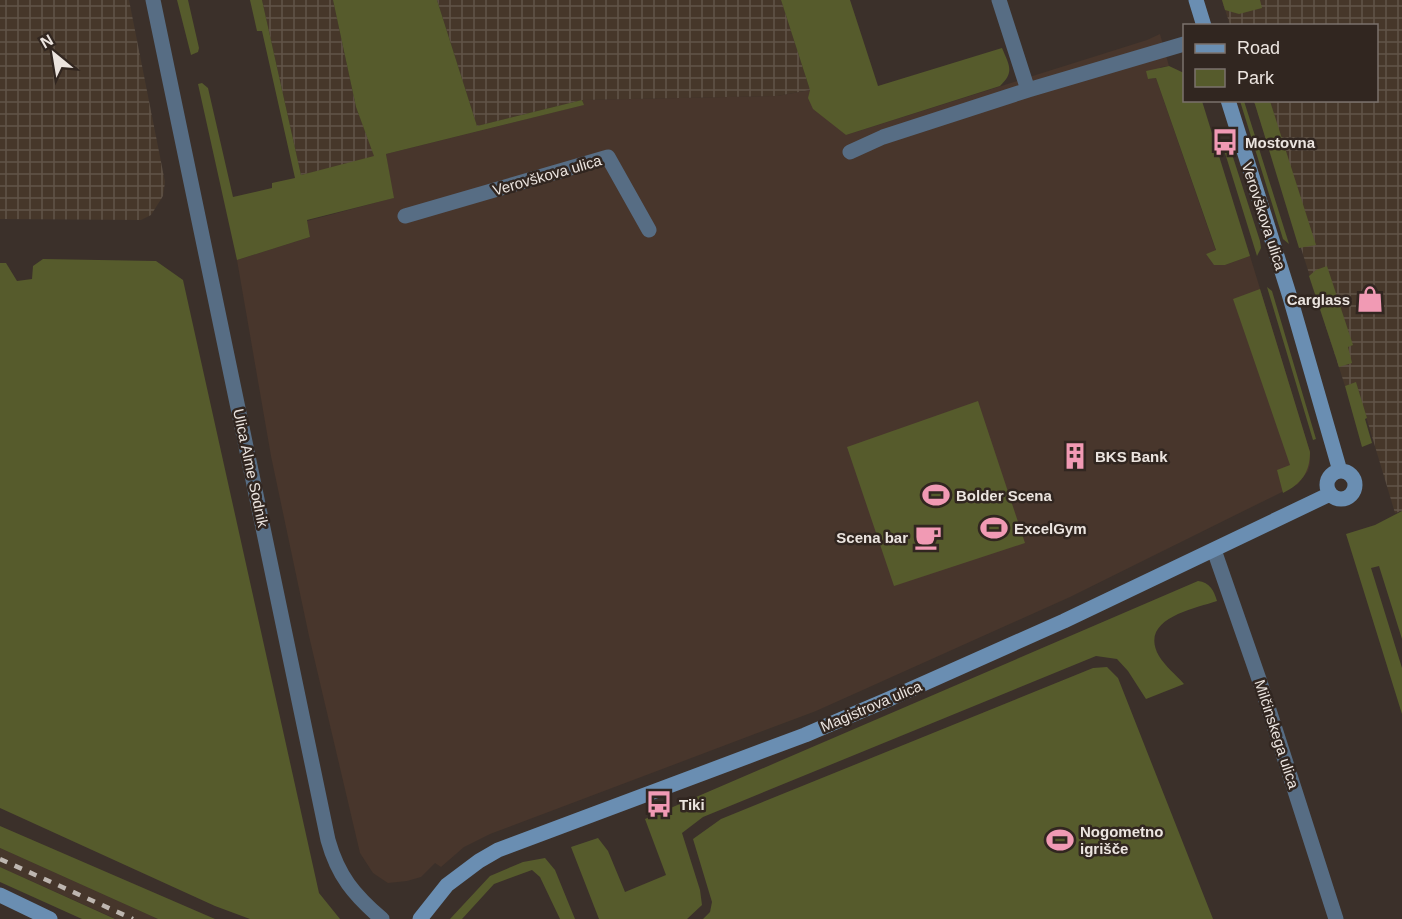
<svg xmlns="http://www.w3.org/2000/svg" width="1402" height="919" viewBox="0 0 1402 919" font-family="Helvetica,sans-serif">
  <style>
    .commercial { fill: #48362c }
    .industrial { fill: url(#industrial-grid) }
    .built { fill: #46362b }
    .green { fill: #565b2c }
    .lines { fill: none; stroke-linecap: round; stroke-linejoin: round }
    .street { stroke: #576d84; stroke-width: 15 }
    .secondary { stroke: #6a8eb2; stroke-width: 15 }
    .rail { stroke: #beb6b0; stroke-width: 4.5; stroke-dasharray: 8 8; stroke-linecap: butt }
    .labels { text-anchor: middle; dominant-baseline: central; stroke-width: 5; stroke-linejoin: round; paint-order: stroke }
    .poi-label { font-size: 15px; font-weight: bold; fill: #ebe4df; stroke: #312620; text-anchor: start }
    .street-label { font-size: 15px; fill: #ebe4df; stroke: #312620 }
  </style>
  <defs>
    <pattern id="industrial-grid" width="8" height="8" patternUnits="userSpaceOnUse" patternTransform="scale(1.5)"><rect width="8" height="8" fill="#46372a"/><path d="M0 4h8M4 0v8" fill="none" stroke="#615448"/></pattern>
  </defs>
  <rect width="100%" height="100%" fill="#3b302a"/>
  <path class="commercial" d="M1160 34 1169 66 1161 67 1148 79 1156 78 1216 251 1206 254 1225 265 1250 256 1310 452V464L1308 471 1298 484 1070 597 816 711 490 834 464 847 441 867 435 863 421 877 407 881 388 883 373 873 360 853 309 636 271 456 237 260 310 237 307 221 393 198 386 154 583 105 582 100 777 96 810 90 846 135 1147 40Z"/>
  <path class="industrial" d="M0 0H129L165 182 163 196 151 215 141 220 0 219Z
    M262 0H333L356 107 375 157 301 175Z
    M437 0H781L810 90 777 96 582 100 477 126Z
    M1222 0H1402V511L1395 513 1356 383 1345 386 1254 101 1376 100V26L1230 25Z"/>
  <path class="built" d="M0 848 147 914 158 919H116L0 867Z"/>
  <path class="green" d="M177 0H188L199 48 198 52 191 55Z
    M250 0H262L301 175 374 156 356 107 333 0H437L477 126 582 100 584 105 386 154 394 198 307 220 310 237 237 260 198 84 202 83 208 88 233 197 272 188V183L295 178 262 31H257Z
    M781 0H850L878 86 1002 48C1009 65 1015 72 1000 86L846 135 813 109 808 98 810 90Z
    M1222 0H1260L1262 8 1239 14 1225 10Z
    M1169 66 1184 73V100L1202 101 1250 256 1225 265H1214L1206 254 1216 250 1156 78 1148 79 1146 71Z
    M1240 101H1244L1289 244 1283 239Z
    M1254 101H1270L1316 245 1299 248Z
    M1231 151 1260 241 1261 248 1257 256 1225 153Z
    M43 259 156 261 183 280 319 893 340 919H250L215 906 0 808V263H6L17 281 32 279 33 266Z
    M1327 266 1353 345 1348 347 1352 363 1339 367 1309 276 1316 270Z
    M1267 287 1272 291 1316 439 1313 440Z
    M1260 289 1310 452C1310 473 1301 484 1283 493L1277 470 1290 465 1233 299Z
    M1356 382 1367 418 1365 419 1372 443 1362 447 1345 386Z
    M978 401 1025 543 894 586 847 447Z
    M1402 511V639L1379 566 1371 568 1402 668V714L1346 534 1375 525Z
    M1198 581C1210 582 1214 591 1217 601 1193 609 1138 619 1159 656 1165 666 1176 675 1184 684L1146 699 1128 671 1117 659 1096 656 703 817 682 833 700 890 702 905 687 919H599L571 847 598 838 608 851 625 892 666 875 645 819Z
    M1107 667 1118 678 1213 919H703L710 912 712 902 693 839 721 819 1093 668Z
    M0 826 215 919H158L0 848Z
    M545 858 555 870 575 919H560L540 877 532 870 494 884 462 919H450L490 876 523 862Z
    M0 867 115 919H82L0 882Z"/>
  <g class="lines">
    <path class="street" d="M153 0 328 840C338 876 354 895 382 919
      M999 0 1028 90
      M850 152 883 137 1028 90 1184 44
      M405 216 608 157 649 230
      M1214 550 1261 685 1336 919"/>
    <path class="secondary" d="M1196 0 1204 26
      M1228 100 1289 294 1340 471
      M1327 485a14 14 0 1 1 28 0a14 14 0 1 1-28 0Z
      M0 895 50 919
      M420 919 447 885 479 861 498 850 805 735 889 699 1064 621 1330 494"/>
    <path class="rail" d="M0 859 133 919"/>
  </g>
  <defs>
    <symbol id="bus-bare" viewBox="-9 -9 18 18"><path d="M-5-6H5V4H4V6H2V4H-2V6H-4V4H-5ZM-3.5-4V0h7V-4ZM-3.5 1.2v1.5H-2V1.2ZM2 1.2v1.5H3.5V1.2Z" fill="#f19ab4" stroke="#312620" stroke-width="2.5" paint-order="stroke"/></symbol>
    <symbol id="shop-bare" viewBox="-9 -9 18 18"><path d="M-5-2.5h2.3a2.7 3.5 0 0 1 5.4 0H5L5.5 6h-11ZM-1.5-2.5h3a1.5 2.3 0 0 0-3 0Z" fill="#f19ab4" stroke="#312620" stroke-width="2.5" paint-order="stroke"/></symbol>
    <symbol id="building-bare" viewBox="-9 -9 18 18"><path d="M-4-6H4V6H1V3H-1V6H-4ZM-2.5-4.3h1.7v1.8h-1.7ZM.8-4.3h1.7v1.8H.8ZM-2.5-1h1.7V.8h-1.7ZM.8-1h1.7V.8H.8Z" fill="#f19ab4" stroke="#312620" stroke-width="2.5" paint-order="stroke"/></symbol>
    <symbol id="stadium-bare" viewBox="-9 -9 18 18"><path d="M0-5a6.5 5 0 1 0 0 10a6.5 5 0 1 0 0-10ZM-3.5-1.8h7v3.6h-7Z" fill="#f19ab4" stroke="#312620" stroke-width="2.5" paint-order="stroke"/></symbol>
    <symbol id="cafe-bare" viewBox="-9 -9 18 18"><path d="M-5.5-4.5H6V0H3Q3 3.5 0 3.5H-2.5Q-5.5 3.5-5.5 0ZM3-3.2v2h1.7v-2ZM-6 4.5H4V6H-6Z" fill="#f19ab4" stroke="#312620" stroke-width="2.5" paint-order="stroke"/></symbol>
  </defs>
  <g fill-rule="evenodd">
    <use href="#bus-bare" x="1206" y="123" width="38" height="38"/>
    <use href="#shop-bare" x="1351" y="280" width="38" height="38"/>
    <use href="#building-bare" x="1056" y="437" width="38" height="38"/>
    <use href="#stadium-bare" x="917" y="476" width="38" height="38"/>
    <use href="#stadium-bare" x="975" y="509" width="38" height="38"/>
    <use href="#cafe-bare" x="909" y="518" width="38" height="38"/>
    <use href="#bus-bare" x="640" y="785" width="38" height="38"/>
    <use href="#stadium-bare" x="1041" y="821" width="38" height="38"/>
  </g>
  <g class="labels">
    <g class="poi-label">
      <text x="1245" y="142">Mostovna</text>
      <text x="1350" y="299" text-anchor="end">Carglass</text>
      <text x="1095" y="456">BKS Bank</text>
      <text x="956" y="495">Bolder Scena</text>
      <text x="1014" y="528">ExcelGym</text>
      <text x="908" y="537" text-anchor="end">Scena bar</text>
      <text x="679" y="804">Tiki</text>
      <text x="1080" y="831">Nogometno<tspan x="1080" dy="17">igrišče</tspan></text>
    </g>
    <g class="street-label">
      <text transform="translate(547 175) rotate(-16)">Verovškova ulica</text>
      <text transform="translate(1264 216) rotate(72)">Verovškova ulica</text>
      <text transform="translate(251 468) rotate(78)">Ulica Alme Sodnik</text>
      <text transform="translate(871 706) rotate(-23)">Magistrova ulica</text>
      <text transform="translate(1277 734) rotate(72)">Milčinskega ulica</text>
    </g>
  </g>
  <rect x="1183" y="24" width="195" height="78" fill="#312620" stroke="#7b726c" stroke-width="1.5"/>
  <rect x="1195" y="44" width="30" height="9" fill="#6a8eb2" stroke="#7b726c" stroke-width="1.5"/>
  <text x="1237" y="54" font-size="18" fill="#ebe4df">Road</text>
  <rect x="1195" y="69" width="30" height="18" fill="#565b2c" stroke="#7b726c" stroke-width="1.5"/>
  <text x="1237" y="84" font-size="18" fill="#ebe4df">Park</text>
  <g transform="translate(54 54) rotate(330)" stroke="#312620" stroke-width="4.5" paint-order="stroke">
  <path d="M0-4.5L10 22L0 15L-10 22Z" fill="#ebe4df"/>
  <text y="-9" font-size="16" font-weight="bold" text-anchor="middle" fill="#ebe4df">N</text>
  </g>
</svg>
